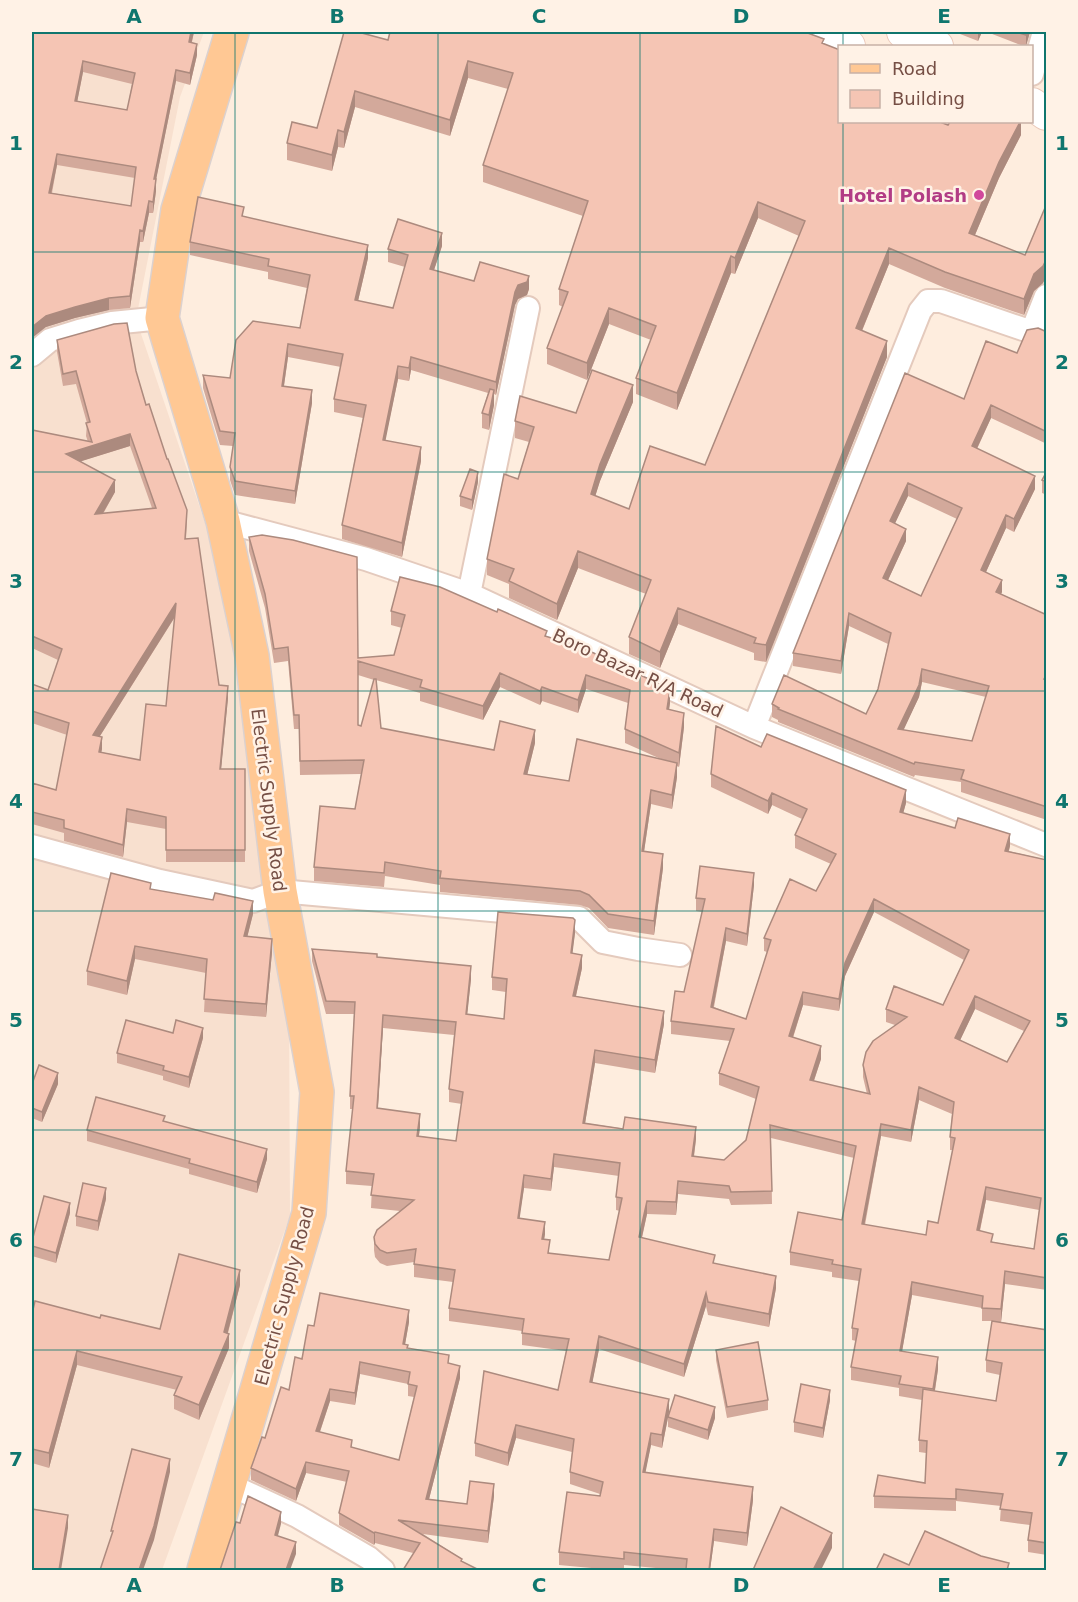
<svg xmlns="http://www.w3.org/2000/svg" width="1078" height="1602" viewBox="0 0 1078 1602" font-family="'DejaVu Sans',sans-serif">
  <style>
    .residential { fill: #f8e0cf }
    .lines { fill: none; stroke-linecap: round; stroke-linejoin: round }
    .street-casing { stroke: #e4cabd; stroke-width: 26 }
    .secondary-casing { stroke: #eac9ba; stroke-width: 34 }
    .primary-casing { stroke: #dbd1cf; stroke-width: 36 }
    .street { stroke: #fff; stroke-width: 22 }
    .secondary { stroke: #fff; stroke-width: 32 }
    .primary { stroke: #ffc894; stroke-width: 33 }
    .wall { fill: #d3a99b; fill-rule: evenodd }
    .shaded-wall { fill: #ac8a7e }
    .building { fill: #f5c5b4; stroke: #ac8a7e; stroke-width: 1.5; fill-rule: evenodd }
    .grid { fill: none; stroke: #0f766e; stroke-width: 1.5; stroke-opacity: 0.55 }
    .hotel-dot { fill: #d1479c; stroke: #fff2e6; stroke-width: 2 }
    .labels { text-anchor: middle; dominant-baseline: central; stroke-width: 5; stroke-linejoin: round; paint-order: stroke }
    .hotel-label { font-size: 18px; font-weight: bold; fill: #b23c85; stroke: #fff2e6; text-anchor: end }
    .street-label { font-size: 18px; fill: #764f45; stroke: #fff2e6 }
    .neatline { fill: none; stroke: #0f766e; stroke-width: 2 }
    .grid-label { font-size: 20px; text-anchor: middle; font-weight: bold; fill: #0f766e }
  </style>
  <rect width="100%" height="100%" fill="#feedde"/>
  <path class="residential" d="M32 32H204L180 97 136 319 236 614 289 1004 290 1216 162 1570H32Z"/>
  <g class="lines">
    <defs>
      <path id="street" d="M1032 74 1044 32
        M32 355 50 340 79 331 112 323 162 318
        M223 521 366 559 469 594 754 727 1046 845
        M469 594 528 308
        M754 727 920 311 928 301H941L1023 329H1033L1046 296
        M32 846 160 881 253 901 280 891 579 918 603 942 638 949 680 955
        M230 1485 297 1516 369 1558 383 1570"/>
      <path id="secondary" d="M813 32 849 46
        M903 32 937 46
        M1032 104 1046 114"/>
      <path id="primary" d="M204 1570 309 1213 317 1092 280 891 252 656 223 521 162 318 178 210 232 32"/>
    </defs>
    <use href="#street" class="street-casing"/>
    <use href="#secondary" class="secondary-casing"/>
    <use href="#primary" class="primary-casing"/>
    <use href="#street" class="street"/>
    <use href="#secondary" class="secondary"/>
    <use href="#primary" class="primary"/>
  </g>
  <path class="wall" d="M32 32H194L192 42 197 55 190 85 176 81 156 179V191L153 213H149L143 242H140L130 308 109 310 75 318 46 327ZM83 72 132 84 127 110 77 102ZM57 165 135 178 131 206 52 193Z
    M955 32H982L978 41Z
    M987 32H1030L1026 46H1023Z
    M388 40 824 44 840 122 948 125 1021 122V135L999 178 975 235 1025 255 1047 203V275L1043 283 1034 291 1024 315 945 288 889 264 862 331 887 357 766 662 754 660V653L678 624 660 668 629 654V637L646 594 578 568 557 620 509 598V584L487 575V559L518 479 529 442 515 438V421L576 413 633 402 600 481 595 496 629 509 705 465 799 236 758 218 735 274 731 273 677 410 636 394V378L651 340 609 324 587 380 547 364V348L563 307 559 305V289L583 216 483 182V165L508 89 468 78 450 136 355 107 344 148 338 147 332 171 287 160V143L317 128Z
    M244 216 368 258 358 301 393 308 405 267 388 262V249L442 246 434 270 474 281 529 289 527 295 518 299 515 305 496 395 494 394V405L489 430 482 428V413L488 393 411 370 409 381 398 379 385 440 421 461 402 557 342 539V525L363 418 334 412V399L341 367 288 357 284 386 312 403 295 504 235 495 230 480V467L233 446 220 445 203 388V375L230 378 300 328 307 288 268 279V272L190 255V242Z
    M1047 332V444L991 418 977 449 1035 489 1014 532 1006 528 986 572 1002 592 1001 594 1047 615V820L961 792V782L915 775 914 777 778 722V720L772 717V704L866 714 878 689 888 644 849 626 841 674 793 666V653L964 399 1017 353ZM908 496 957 519 921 596 888 580 906 541 895 523ZM922 682 986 697 972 741 903 730 919 697Z
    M57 340 136 371 146 405 187 522 186 539 219 685 228 698 221 769H245V862H166V829L127 822 123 857 64 841V833L32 824V783L56 790 67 735 32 723V684L48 690 58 660 32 648V432L88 442 86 436 87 423 76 384 63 386 57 352ZM130 446 152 508 103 514 115 492 81 461ZM175 617 166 706 140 760 101 752 102 749 100 736Z
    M1047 471V495L1042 493V480Z
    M478 482 472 510 460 506V496Z
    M249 537 358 658 394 655 402 628 391 625V611L547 636 670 703 669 709 684 727 679 767 677 766V777L672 809 651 804 644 852 663 868 654 935 608 928 589 908 580 905 440 892V885L385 876 384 887 314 881V867L355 809 361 774 300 775 299 729H294L288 661 274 663 265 608 249 551ZM358 675 374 680 361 726 358 725ZM376 680 420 693V701L483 720 500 687 540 705 542 701 578 713 586 689 628 703 625 729V743L663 760 569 781 527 775 535 743 494 750 381 728Z
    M761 747 906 803 903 813 1010 846 1009 851 1047 860V1290L1005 1284 1001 1322 1047 1330V1555L1028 1552V1540L1030 1525 1000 1521 1001 1506 956 1501V1511L874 1508V1496L925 1483 926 1453 919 1452V1440L922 1400 899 1396V1388L851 1380V1367L856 1341 852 1340V1328L859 1281 832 1277V1272L790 1265V1252L842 1220 854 1158 771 1138 772 1204 731 1205 729 1199 678 1194 676 1215 647 1214 642 1238 715 1264 776 1288 769 1327 708 1315 706 1306 684 1377 599 1349 592 1383 669 1412 668 1416 715 1418 708 1440 668 1427V1418L662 1448 651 1445 645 1472 753 1500 747 1546 714 1541 710 1570H677L624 1565V1570H613L559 1565V1552L600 1496V1494L570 1484V1472L572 1452 516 1438 508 1466 475 1456V1443L558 1390 566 1351 522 1345V1331L449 1321V1308L453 1282 414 1277V1262L387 1266 380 1263 375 1257 374 1250V1237L400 1211 371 1208 372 1186 346 1184V1171L353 1109H350V1096L354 1014H326L312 961V949L377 957 471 979 467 1014 504 1019 506 992 492 990V977L575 933 572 953 582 968 576 996 664 1024 655 1073 595 1063 585 1123 696 1139 694 1157 724 1160 746 1140 756 1099 719 1085V1073L730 1041 671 1034V1021L684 992 702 912 696 911V898L754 885 747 946 726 941 714 1007 746 1019 767 952 764 951V938L816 891 831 864 795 848V835L802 819 772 805 768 814 711 787V774ZM874 912 964 960 943 1005 886 1009V1022L895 1025 863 1065V1077L867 1094 814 1081 821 1059 793 1038 803 1005 839 1011 845 976ZM975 1009 1024 1031 1007 1062 960 1040ZM383 1028 454 1035 449 1089V1102L462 1104 456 1141 419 1136 420 1127 378 1109ZM919 1100 952 1114 950 1137V1150H953L938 1223 926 1235 865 1225 881 1136 911 1142ZM554 1167 619 1176 616 1197V1210L620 1211 609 1260 550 1254 544 1239 545 1234 519 1218 524 1188 551 1191ZM986 1200 1039 1210 1034 1249 993 1242 980 1231ZM912 1295 982 1308V1321H992L986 1360V1372L1000 1375 996 1401 935 1391 938 1369 902 1351Z
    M151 889 253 914 247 937 272 952 266 1017 204 1012 206 973 135 959 127 995 87 985V971Z
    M203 1038 189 1088 163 1080V1076L117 1063V1053Z
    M32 1084H58L42 1122 32 1118Z
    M165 1121 267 1159 257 1193 189 1174V1169L87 1141V1130Z
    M106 1199 98 1231 76 1226V1216Z
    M70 1213 56 1263 32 1256V1241Z
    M240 1285 228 1333 229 1348 199 1420 174 1409V1395L177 1390 77 1365 49 1468 32 1463V1314L100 1318 160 1329Z
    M409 1322 405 1344 408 1348 449 1364 460 1378 429 1499 467 1504 494 1496 488 1543 423 1534 462 1559 413 1553 375 1543 374 1545 339 1525V1513L347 1482 306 1473 296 1501 251 1480V1468L289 1390 314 1326ZM360 1374 408 1384V1396L414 1397 399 1460 352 1448 320 1432 330 1401 355 1405Z
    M716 1350 768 1400V1410L727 1418 716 1360Z
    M830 1400 823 1438 794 1432V1422Z"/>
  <path class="shaded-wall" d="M191 32H194L189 53V42Z
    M978 32H982L978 41Z
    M1027 32H1030L1026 46V35Z
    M197 44V55L190 85V73Z
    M83 61V72L75 113V101Z
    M468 61V78L450 136V120Z
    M176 70V81L154 190V179Z
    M355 91V107L344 148V132Z
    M1020 122H1021V135L999 178 969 249V233L999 162Z
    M338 130V147L332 171V155Z
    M57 154V165L49 204V193Z
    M156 179V191L153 213V202Z
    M149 201V213L143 242V231Z
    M758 202V218L735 274V258Z
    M140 230V242L130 308V296Z
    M442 233V246L430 282V269Z
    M368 245V258L355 314V300Z
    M889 248V264L856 345V328Z
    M731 256V273L677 410V393Z
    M1047 258V275L1043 283 1034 291 1024 315V299L1034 274Z
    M529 276V289L527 295 518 299 515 305 496 395V382L515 292 518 285Z
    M109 298V310L75 318 46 327 32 338V327L46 316 75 307Z
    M609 308V324L587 380V363Z
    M887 341V357L766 662V645Z
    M288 344V357L282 399V386Z
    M411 357V370L409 381V368Z
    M398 366V379L383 453V440Z
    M633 385V402L600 481 591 510V494L600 464Z
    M312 390V403L295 504V491Z
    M494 390V405L489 430V415Z
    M991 405V418L972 459V446Z
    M130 434V446L66 466V454Z
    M421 447V461L402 557V543Z
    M478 472V482L472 510V500Z
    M1035 476V489L1014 532V519Z
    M115 480V492L95 527V514Z
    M908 483V496L890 534V521Z
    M1006 515V528L981 583V570Z
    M906 529V541L883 591V578Z
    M578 551V568L557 620V604Z
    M1002 580V592L996 604V592Z
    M176 603V615L93 747V735Z
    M678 608V624L660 668V652Z
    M849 613V626L841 674V661Z
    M922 669V682L919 697 898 742V729Z
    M500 673V687L483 720V706Z
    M586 675V689L578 713V700Z
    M228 686V698L220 781V769Z
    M542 687V701L540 705V691Z
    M670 689V703L667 723V709Z
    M684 713V727L679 767V753Z
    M535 730V743L524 788V774Z
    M102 737V749L99 764V752Z
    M677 763V777L672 809V795Z
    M651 790V804L642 865V851Z
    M906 790V803L900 825V812Z
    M772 793V805L768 814V801Z
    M127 809V822L123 857V845Z
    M1010 834V846L1005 863V851Z
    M663 854V868L654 935V921Z
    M754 873V885L747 946V934Z
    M874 899V912L845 976 839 1011V999L845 963Z
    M253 901V914L244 950V936Z
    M575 920V933L571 966V953Z
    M726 928V941L711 1019V1007Z
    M272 939V952L266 1017V1004Z
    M135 946V959L127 995V981Z
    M582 955V968L573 1009V996Z
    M471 966V979L466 1027V1014Z
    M803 992V1005L789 1049V1036Z
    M975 996V1009L955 1051V1038Z
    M664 1011V1024L655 1073V1060Z
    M383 1015V1028L377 1121V1108Z
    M203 1028V1038L189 1088V1077Z
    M821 1046V1059L810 1092V1080Z
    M595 1050V1063L583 1136V1123Z
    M58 1073V1084L42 1122V1112Z
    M919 1087V1100L911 1142V1130Z
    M420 1114V1127L417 1149V1136Z
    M881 1124V1136L862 1237V1224Z
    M696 1127V1139L692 1169V1156Z
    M267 1149V1159L257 1193V1182Z
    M554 1154V1167L551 1191V1179Z
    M524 1175V1188L518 1230V1218Z
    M678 1181V1194L676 1215V1202Z
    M986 1187V1200L977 1243V1230Z
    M106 1188V1199L98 1231V1221Z
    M647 1201V1214L639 1250V1237Z
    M70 1203V1213L56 1263V1253Z
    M545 1222V1234L542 1252V1239Z
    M240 1270V1285L225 1343 229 1334V1348L199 1420V1405L224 1332Z
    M1005 1271V1284L1001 1322V1309Z
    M776 1276V1288L769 1327V1314Z
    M912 1282V1295L900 1363V1351Z
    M706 1293V1306L684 1377V1364Z
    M409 1310V1322L403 1356V1344Z
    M599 1336V1349L590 1395V1382Z
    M77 1351V1365L49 1468V1453Z
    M938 1357V1369L933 1402V1389Z
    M360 1362V1374L355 1405V1393Z
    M460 1366V1378L426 1511V1499Z
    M330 1389V1401L316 1443V1431Z
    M830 1390V1400L823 1438V1428Z
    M669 1399V1412L662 1448V1435Z
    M715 1407V1418L708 1440V1430Z
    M516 1425V1438L508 1466V1453Z
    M651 1433V1445L643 1485V1472Z
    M170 1459V1472L154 1540 143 1570H139Z
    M306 1462V1473L296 1501V1489Z
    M494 1484V1496L488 1543V1531Z
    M753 1487V1500L747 1546V1533Z
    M281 1512V1524L275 1547V1535Z
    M68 1515V1528L61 1570H59Z
    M714 1529V1541L710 1570H709Z
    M375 1532V1543L374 1545V1533Z
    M832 1533V1548L821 1570H813Z
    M296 1542V1554L290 1570H286Z"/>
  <path class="building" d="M32 32H191L189 42 197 44 190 73 176 70 154 179H156L153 202 149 201 143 231 140 230 130 296 109 298 75 307 46 316 32 327ZM83 61 135 73 127 110 75 101ZM57 154 136 167 131 206 49 193Z
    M344 32H358L388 40 390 32H805L824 39 822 43 840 50V122H940L948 125 950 122H1020L999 162 969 233 1025 255 1047 203V258L1043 266 1034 274 1024 299 945 272 889 248 856 328 887 341 766 645 754 643 756 638 678 608 660 652 629 637 651 580 578 551 557 604 509 581 514 569 487 559 504 474 518 479 534 427 515 421 520 396 576 413 592 370 633 385 600 464 591 494 629 509 650 446 705 465 805 221 758 202 735 258 731 256 677 393 636 378 656 326 609 308 587 363 547 348 568 292 559 289 588 201 483 165 513 73 468 61 450 120 355 91 344 132 338 130 332 155 287 143 292 122 317 128Z
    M1016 32H1027L1026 35Z
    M198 197 244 207 242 216 368 245 355 300 393 308 408 255 388 249 398 219 442 233 430 269 474 281 480 262 529 276 527 282 518 285 515 292 496 382 411 357 409 368 398 366 383 440 421 447 402 543 342 525 366 405 334 399 343 354 288 344 282 386 312 390 295 491 235 481 230 467 235 433 220 431 203 375 230 378 236 340 253 321 300 328 310 275 268 266 269 259 190 242Z
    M127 323 136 371 146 405 149 404 167 459H168L187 510 185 539 198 538 219 685 228 686 220 769H245V850H166V817L127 809 123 845 64 828V820L32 812V783L56 790 69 723 32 711V684L48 690 62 649 32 636V430L92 442 86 423 90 422 76 371 63 374 57 340 114 324ZM130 434 156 508 95 514 115 480 66 454ZM176 603 166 706 146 704 140 760 99 752 102 737 93 735Z
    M1038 328 1047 332V432L991 405 972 446 1035 476 1014 519 1006 515 981 570 1002 580 996 592 1047 615V673L1044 679H1047V807L961 779 964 770 915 762 914 764 778 709 779 708 772 704 784 675 866 714 878 689 891 633 849 613 841 661 793 653 905 373 964 399 986 341 1017 353 1027 330ZM908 483 962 508 921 596 883 578 906 529 890 521ZM922 669 989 686 972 741 898 729 919 685Z
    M490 389 494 390 489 415 482 413Z
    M470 469 478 472 472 500 460 496Z
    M1047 471V482L1042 480Z
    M262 535 293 540 357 557 358 658 394 655 405 615 391 611 400 577 440 587 497 612 498 609 547 631 545 636 581 647 670 689 667 709 684 713 679 753 625 729 630 690 586 675 578 700 542 687 540 691 500 673 483 706 420 687 422 680 358 661V725L361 726 374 679H376L381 728 494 750 500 721 535 730 524 774 569 781 577 739 677 763 672 795 651 790 642 851 663 854 654 921 608 914 589 895 580 891 440 878 441 871 385 862 384 873 314 867 320 806 355 809 364 760 300 761 299 715H294L288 647 274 649 265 594 249 537Z
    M716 726 761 747 767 734 906 790 900 812 955 828 958 818 1010 834 1005 851 1047 860V1278L1005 1271 1001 1309 982 1308 983 1296 912 1282 900 1351 938 1357 933 1389 899 1384 901 1376 851 1367 858 1329 852 1328 861 1269 832 1264 833 1260 790 1252 798 1212 842 1220 856 1146 770 1125 772 1191 731 1192 729 1186 678 1181 676 1202 647 1201 639 1237 715 1255 713 1263 776 1276 769 1314 708 1302 706 1293 684 1364 599 1336 590 1382 669 1399 662 1435 651 1433 643 1472 753 1487 747 1533 714 1529 709 1570H699L686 1569 687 1559 624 1552V1559L559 1552 567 1492 600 1496 603 1482 570 1472 574 1439 516 1425 508 1453 475 1443 484 1371 558 1390 569 1339 522 1333 524 1319 449 1308 455 1270 414 1264 416 1249 387 1253 380 1250 375 1244 374 1237 377 1230 414 1200 371 1195 374 1174 346 1171 354 1096H350L355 1002 326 1001 312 949 377 954V957L471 966 466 1014 504 1019 507 979 492 977 498 912 573 918 575 920 571 953 582 955 573 996 664 1011 655 1060 595 1050 583 1123 623 1129 625 1117 696 1127 692 1156 724 1160 746 1140 759 1087 719 1073 734 1029 671 1021 675 991 684 992 705 899 696 898 700 866 754 873 747 934 726 928 711 1007 746 1019 771 940 764 938 790 879 816 891 836 854 795 835 807 809 772 793 768 801 711 774ZM874 899 969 950 943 1005 894 986 886 1009 907 1017 873 1041 866 1052 863 1065 870 1094 810 1080 821 1046 789 1036 803 992 839 999 845 963ZM975 996 1030 1021 1007 1062 955 1038ZM383 1015 456 1022 449 1089 463 1092 456 1141 417 1136 420 1114 377 1108ZM919 1087 954 1102 950 1137 955 1138 938 1223 928 1221 926 1235 862 1224 881 1124 911 1130ZM554 1154 620 1163 616 1197 622 1198 609 1260 548 1253 550 1240 542 1239 545 1222 518 1218 524 1175 551 1179ZM986 1187 1041 1198 1034 1249 991 1242 993 1234 977 1230Z
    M111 873 151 883 150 889 213 900 215 893 253 901 244 936 272 939 266 1004 204 999 207 959 135 946 127 981 87 971Z
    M126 1020 173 1033 176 1020 203 1028 189 1077 163 1070 164 1066 117 1053Z
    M39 1065 58 1073 42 1112 32 1108V1084Z
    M96 1097 165 1116 163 1121 267 1149 257 1182 189 1163 190 1159 87 1130Z
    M83 1183 106 1188 98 1221 76 1216Z
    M44 1196 70 1203 56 1253 32 1246V1241Z
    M179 1254 240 1270 224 1332 229 1334 199 1405 174 1395 182 1377 77 1351 49 1453 32 1449V1314L35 1301 100 1318 101 1315 160 1329Z
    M320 1293 409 1310 403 1344 408 1345 407 1348 449 1355 448 1363 460 1366 426 1499 467 1504 470 1481 494 1484 488 1531 398 1520 462 1559 461 1561 479 1570H403L420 1543 375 1532 374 1533 339 1513 349 1471 306 1462 296 1489 251 1468 262 1437 265 1438 281 1387 289 1390 295 1357 302 1359 308 1325 314 1326ZM360 1362 410 1372 408 1384 417 1386 399 1460 351 1447 352 1440 316 1431 330 1389 355 1393Z
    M992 1321 1047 1330V1543L1028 1540 1032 1513 1000 1509 1003 1494 956 1489V1499L874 1496 878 1475 925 1483 927 1441 919 1440 923 1389 996 1401 1002 1363 986 1360Z
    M758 1342 768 1400 727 1407 716 1350Z
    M801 1384 830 1390 823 1428 794 1422Z
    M675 1395 715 1407 708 1430 668 1417Z
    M132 1449 170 1459 154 1526 139 1570H100L113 1531H111Z
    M248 1496 281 1512 275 1535 296 1542 286 1570H220L236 1522 240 1523Z
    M781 1507 832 1533 813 1570H753Z
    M32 1509 68 1515 59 1570H32Z
    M925 1531 981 1556 1009 1563 1007 1570H876L884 1554 909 1565Z"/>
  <path class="grid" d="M235 32V1570M438 32V1570M640 32V1570M843 32V46M843 122V1570M32 252H1046M32 472H1046M32 691H1046M32 911H1046M32 1130H1046M32 1350H1046"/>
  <circle class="hotel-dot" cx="979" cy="195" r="6"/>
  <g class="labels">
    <g class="hotel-label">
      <text x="967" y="195">Hotel Polash</text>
    </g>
    <g class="street-label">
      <text transform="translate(638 673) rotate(25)">Boro Bazar R/A Road</text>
      <text transform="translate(269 800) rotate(83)">Electric Supply Road</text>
      <text transform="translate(284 1296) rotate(-75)">Electric Supply Road</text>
    </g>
  </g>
  <rect width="1078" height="1602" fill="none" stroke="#fff2e6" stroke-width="66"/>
  <rect x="838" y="45" width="195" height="78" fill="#fff2e6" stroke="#c8b1a6" stroke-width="1.5"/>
  <rect x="850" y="64" width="30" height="9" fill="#ffc894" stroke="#c8b1a6" stroke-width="1.5"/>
  <text x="892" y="75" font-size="18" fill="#764f45">Road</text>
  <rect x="850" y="90" width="30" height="18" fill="#f5c5b4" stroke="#c8b1a6" stroke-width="1.5"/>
  <text x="892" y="105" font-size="18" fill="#764f45">Building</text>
  <rect x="33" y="33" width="1012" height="1536" class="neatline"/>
  <g class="grid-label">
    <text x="134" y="23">A</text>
    <text x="337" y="23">B</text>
    <text x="539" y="23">C</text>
    <text x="741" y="23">D</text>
    <text x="944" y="23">E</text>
    <text x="16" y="150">1</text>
    <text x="1062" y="150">1</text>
    <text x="16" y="369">2</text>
    <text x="1062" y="369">2</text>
    <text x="16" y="588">3</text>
    <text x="1062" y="588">3</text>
    <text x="16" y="808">4</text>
    <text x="1062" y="808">4</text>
    <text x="16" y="1027">5</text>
    <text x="1062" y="1027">5</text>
    <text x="16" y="1247">6</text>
    <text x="1062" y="1247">6</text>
    <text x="16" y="1466">7</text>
    <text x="1062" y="1466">7</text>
    <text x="134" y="1592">A</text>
    <text x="337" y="1592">B</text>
    <text x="539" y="1592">C</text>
    <text x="741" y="1592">D</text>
    <text x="944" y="1592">E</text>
  </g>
</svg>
